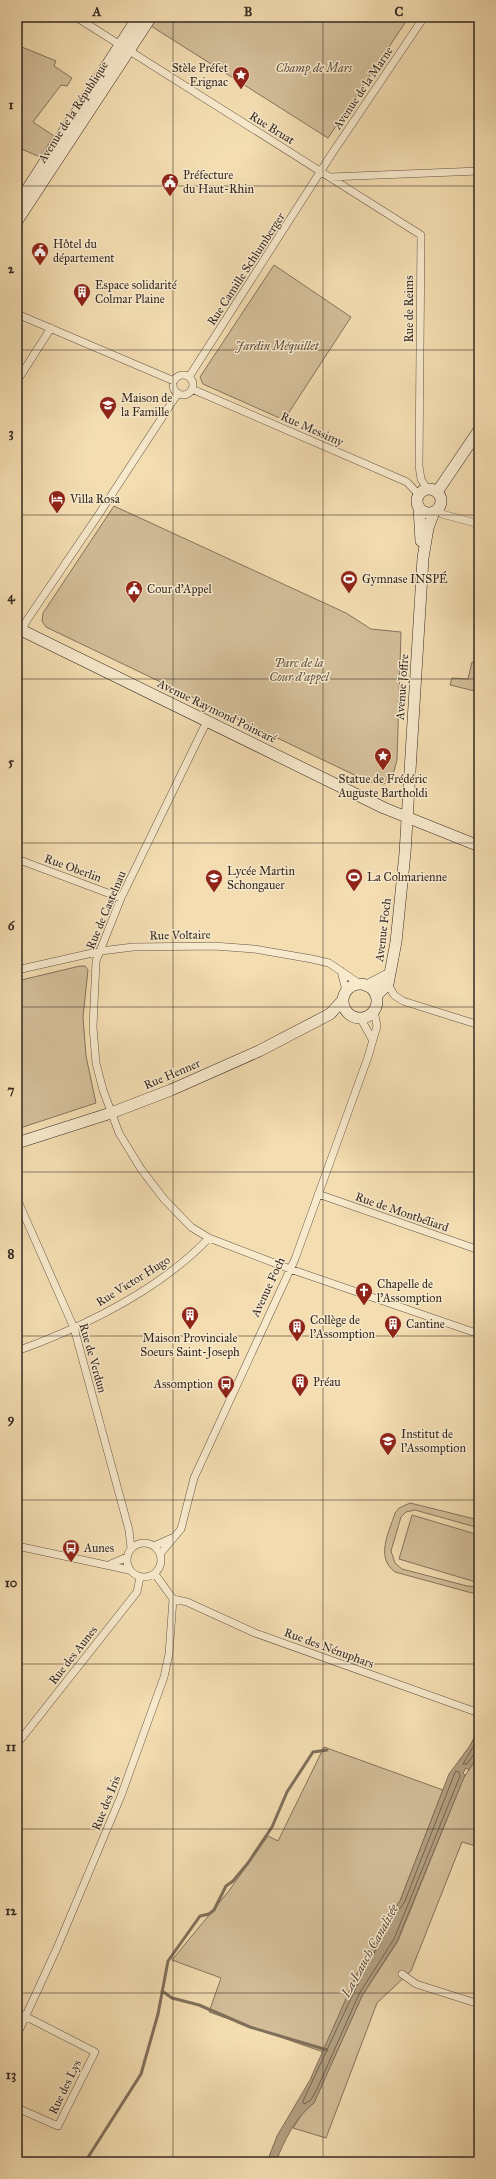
<svg xmlns="http://www.w3.org/2000/svg" width="496" height="2179" viewBox="0 0 496 2179" font-family="'IM FELL Great Primer',serif">
  <style>
    .green { fill: #d3be99; stroke: #84735d }
    .water { fill: #b29f80; stroke: #806f5a }
    .lines { fill: none; stroke-linecap: round; stroke-linejoin: round }
    .shore { stroke: #746450; stroke-width: 1 }
    .stream { stroke: #806f5a; stroke-width: 3 }
    .street-casing { stroke: #645545; stroke-width: 8 }
    .secondary-casing { stroke: #352821; stroke-width: 12 }
    .street { stroke: #f7e9cc; stroke-width: 7 }
    .secondary { stroke: #f7e9cc; stroke-width: 11 }
    .grid { fill: none; stroke: #352821; stroke-width: 1; stroke-opacity: 0.55 }
    .labels { text-anchor: middle; dominant-baseline: central; stroke-width: 3; stroke-linejoin: round; paint-order: stroke }
    .poi-label { font-size: 12px; fill: #352821; stroke: #f7e9cc; text-anchor: start }
    .park-label { font-size: 12px; font-style: italic; fill: #5c4e3f; stroke: #f7e9cc }
    .street-label { font-size: 12px; fill: #352821; stroke: #f7e9cc }
    .water-label { font-size: 13px; font-style: italic; fill: #5a4c3e; stroke: #f7e9cc }
    .neatline { fill: none; stroke: #352821; stroke-width: 1.5 }
    .grid-label { font-size: 13px; text-anchor: middle; font-weight: bold; fill: #352821 }
  </style>
  <rect width="100%" height="100%" fill="#f3ddb1"/>
  <filter id="stains"><feTurbulence type="fractalNoise" baseFrequency=".005" numOctaves="4"/><feColorMatrix values="0 0 0 0 .2 0 0 0 0 .09 0 0 0 0 .02 0 0 0 .5 -.17"/></filter>
  <radialGradient id="worn" r=".72"><stop offset=".6" stop-color="#630" stop-opacity="0"/><stop offset="1" stop-color="#630" stop-opacity=".3"/></radialGradient>
  <path class="green" d="M157 17H409L328 138 151 26Z
    M17 45 56 61 54 66 72 78 67 86 61 85 33 122 54 136 40 157 17 147Z
    M274 265 351 317 284 420 203 384 200 377Z
    M114 506 346 613 371 629 401 632 397 760 391 782 383 784 369 782 46 627 42 621 43 613Z
    M472 662 479 663V692L450 685 452 678 468 679Z
    M80 966H85L88 970 83 1017 86 1056 96 1103 17 1129V981Z
    M410 1503 479 1520V1528L415 1510 406 1512 401 1517 391 1551 395 1563 402 1569 467 1586 479 1587V1593H472L395 1572C375 1557 389 1533 395 1513L399 1508Z
    M412 1515 479 1535V1583L399 1559Z
    M324 1747 443 1790 400 1901 392 1912 357 1974 323 2052 209 2012 221 1978 172 1960 228 1892 268 1836 278 1841Z
    M479 1754V1847L462 1842 411 1971 377 2003 326 2138 293 2128 304 2111 314 2102 362 1996 398 1941 463 1779Z"/>
  <path class="water" d="M479 1729V1754L469 1770 466 1768 463 1773 465 1775 397 1941 362 1996 314 2103C296 2117 284 2140 276 2162H267L277 2136 310 2080 357 1974 392 1912 400 1901 449 1774 469 1747Z"/>
  <g class="lines">
    <path class="shore" d="M479 1737 463 1764H467L474 1754 479 1753
      M456 1771 459 1772 460 1776 394 1939 359 1994 318 2087 311 2100 304 2104 303 2101 361 1977 395 1915 404 1903Z"/>
    <path class="stream" d="M162 1991 172 1998 199 2005 250 2027 327 2050
      M85 2162 141 2074 158 2014 168 1961 200 1916 209 1914 214 1910 226 1886 233 1881 248 1863 272 1827 287 1792 313 1752 327 1750"/>
    <defs>
      <path id="street" d="M76 17 421 235 419 466 421 479 427 489
        M475 17 479 18
        M330 177 479 171
        M17 314 174 381
        M173 385a10 10 0 1 1 20 0a10 10 0 1 1-20 0Z
        M189 377 331 155 424 17
        M17 381 51 328
        M192 389 407 482 419 495
        M438 509 442 514 479 524
        M17 639 27 620 97 517 178 393
        M207 721 121 898 96 961 93 1027 96 1063 103 1090 119 1133 141 1169 164 1199 191 1227 209 1238 290 1269 479 1334
        M17 859 121 898
        M17 970 101 951 133 947 214 946 254 949 312 959 329 963 360 984
        M341 971 346 991
        M388 984 394 995 403 1001 479 1025
        M361 1019 372 1039
        M318 1194 479 1250
        M17 1199 74 1328 129 1530 131 1548
        M17 1351C86 1326 158 1291 209 1238
        M127 1560a17 17 0 1 1 34 0a17 17 0 1 1-34 0Z
        M17 1546 129 1570
        M154 1546 172 1538
        M160 1554 181 1529 194 1478 295 1259 368 1057 377 1026 374 1011
        M111 1564 127 1557
        M173 1599 187 1602 255 1633 479 1713
        M17 1744 137 1592 140 1577
        M402 1974 416 1984 479 2004
        M17 2012 95 2052 58 2126 17 2108
        M17 2035 57 1948 121 1796 164 1677 169 1654 173 1599 155 1574"/>
      <path id="secondary" d="M17 205 138 17
        M17 221 151 17
        M417 501a12 12 0 1 1 24 0a12 12 0 1 1-24 0Z
        M437 492 479 430
        M419 508 421 541
        M17 628 384 808 479 846
        M343 1001a17 17 0 1 1 34 0a17 17 0 1 1-34 0Z
        M367 986 390 974
        M376 996 388 984 396 942 405 853 423 558 428 528 434 512
        M17 1143 111 1113 171 1090 259 1051 330 1014 343 1000"/>
    </defs>
    <use href="#street" class="street-casing"/>
    <use href="#secondary" class="secondary-casing"/>
    <use href="#street" class="street"/>
    <use href="#secondary" class="secondary"/>
  </g>
  <path class="grid" d="M173 17V2162M323 17V2162M17 186H479M17 350H479M17 515H479M17 679H479M17 843H479M17 1007H479M17 1172H479M17 1336H479M17 1500H479M17 1664H479M17 1829H479M17 1993H479"/>
  <defs>
    <symbol id="sight-pin" viewBox="-11 -11 22 30"><path d="M0 17L-7.5 6A9.5 9.5 0 1 1 7.5 6Z" fill="#8f2418" stroke="#f7e9cc"/><path d="M0-6L1.8-2.2L6-1.7L2.9 1.2L3.7 5.4L0 3.3L-3.7 5.4L-2.9 1.2L-6-1.7L-1.8-2.2Z" fill="#fff"/></symbol>
    <symbol id="civic-pin" viewBox="-11 -11 22 30"><path d="M0 17L-7.5 6A9.5 9.5 0 1 1 7.5 6Z" fill="#8f2418" stroke="#f7e9cc"/><path d="M-.6-6.5H3V-4.5H.6V-3L4-1V1h2V6H-6V1h2V-1L-.6-3ZM-1.2 2.5V6h2.4V2.5Z" fill="#fff"/></symbol>
    <symbol id="building-pin" viewBox="-11 -11 22 30"><path d="M0 17L-7.5 6A9.5 9.5 0 1 1 7.5 6Z" fill="#8f2418" stroke="#f7e9cc"/><path d="M-4-6H4V6H1V3H-1V6H-4ZM-2.5-4.3h1.7v1.8h-1.7ZM.8-4.3h1.7v1.8H.8ZM-2.5-1h1.7V.8h-1.7ZM.8-1h1.7V.8H.8Z" fill="#fff"/></symbol>
    <symbol id="school-pin" viewBox="-11 -11 22 30"><path d="M0 17L-7.5 6A9.5 9.5 0 1 1 7.5 6Z" fill="#8f2418" stroke="#f7e9cc"/><path d="M0-5L7-2L0 1L-7-2ZM-4 1L0 2.5L4 1V4Q0 6-4 4Z" fill="#fff"/></symbol>
    <symbol id="hotel-pin" viewBox="-11 -11 22 30"><path d="M0 17L-7.5 6A9.5 9.5 0 1 1 7.5 6Z" fill="#8f2418" stroke="#f7e9cc"/><path d="M-6-4.5h1.5V1H6V5H4.5V3h-9V5H-6ZM-4 0a1.8 1.8 0 1 1 3.6 0ZM.5 0V-2.5h3Q6-2.5 6 0Z" fill="#fff"/></symbol>
    <symbol id="stadium-pin" viewBox="-11 -11 22 30"><path d="M0 17L-7.5 6A9.5 9.5 0 1 1 7.5 6Z" fill="#8f2418" stroke="#f7e9cc"/><path d="M0-5a6.5 5 0 1 0 0 10a6.5 5 0 1 0 0-10ZM-3.5-1.8h7v3.6h-7Z" fill="#fff"/></symbol>
    <symbol id="church-pin" viewBox="-11 -11 22 30"><path d="M0 17L-7.5 6A9.5 9.5 0 1 1 7.5 6Z" fill="#8f2418" stroke="#f7e9cc"/><path d="M-1.2-6h2.4v3.5h3.3v2.4h-3.3V6h-2.4V-.1h-3.3v-2.4h3.3Z" fill="#fff"/></symbol>
    <symbol id="bus-pin" viewBox="-11 -11 22 30"><path d="M0 17L-7.5 6A9.5 9.5 0 1 1 7.5 6Z" fill="#8f2418" stroke="#f7e9cc"/><path d="M-5-6H5V4H4V6H2V4H-2V6H-4V4H-5ZM-3.5-4V0h7V-4ZM-3.5 1.2v1.5H-2V1.2ZM2 1.2v1.5H3.5V1.2Z" fill="#fff"/></symbol>
  </defs>
  <g fill-rule="evenodd">
    <use href="#sight-pin" x="231" y="65" width="20" height="27"/>
    <use href="#civic-pin" x="160" y="172" width="20" height="27"/>
    <use href="#civic-pin" x="30" y="241" width="20" height="27"/>
    <use href="#building-pin" x="72" y="282" width="20" height="27"/>
    <use href="#school-pin" x="98" y="395" width="20" height="27"/>
    <use href="#hotel-pin" x="47" y="489" width="20" height="27"/>
    <use href="#stadium-pin" x="339" y="569" width="20" height="27"/>
    <use href="#civic-pin" x="124" y="579" width="20" height="27"/>
    <use href="#sight-pin" x="373" y="746" width="20" height="27"/>
    <use href="#stadium-pin" x="344" y="867" width="20" height="27"/>
    <use href="#school-pin" x="204" y="868" width="20" height="27"/>
    <use href="#church-pin" x="354" y="1281" width="20" height="27"/>
    <use href="#building-pin" x="180" y="1305" width="20" height="27"/>
    <use href="#building-pin" x="383" y="1314" width="20" height="27"/>
    <use href="#building-pin" x="287" y="1317" width="20" height="27"/>
    <use href="#building-pin" x="290" y="1372" width="20" height="27"/>
    <use href="#bus-pin" x="216" y="1374" width="20" height="27"/>
    <use href="#school-pin" x="378" y="1431" width="20" height="27"/>
    <use href="#bus-pin" x="61" y="1538" width="20" height="27"/>
  </g>
  <g class="labels">
    <g class="poi-label">
      <text x="228" y="68" text-anchor="end">Stèle Préfet<tspan x="228" dy="14">Erignac</tspan></text>
      <text x="183" y="175">Préfecture<tspan x="183" dy="14">du Haut-Rhin</tspan></text>
      <text x="53" y="244">Hôtel du<tspan x="53" dy="14">département</tspan></text>
      <text x="95" y="285">Espace solidarité<tspan x="95" dy="14">Colmar Plaine</tspan></text>
      <text x="121" y="398">Maison de<tspan x="121" dy="14">la Famille</tspan></text>
      <text x="70" y="499">Villa Rosa</text>
      <text x="362" y="579">Gymnase INSPÉ</text>
      <text x="147" y="589">Cour d'Appel</text>
      <text x="383" y="779" text-anchor="middle">Statue de Frédéric<tspan x="383" dy="14">Auguste Bartholdi</tspan></text>
      <text x="227" y="871">Lycée Martin<tspan x="227" dy="14">Schongauer</tspan></text>
      <text x="367" y="877">La Colmarienne</text>
      <text x="377" y="1284">Chapelle de<tspan x="377" dy="14">l'Assomption</tspan></text>
      <text x="310" y="1320">Collège de<tspan x="310" dy="14">l'Assomption</tspan></text>
      <text x="406" y="1324">Cantine</text>
      <text x="190" y="1338" text-anchor="middle">Maison Provinciale<tspan x="190" dy="14">Soeurs Saint-Joseph</tspan></text>
      <text x="313" y="1382">Préau</text>
      <text x="213" y="1384" text-anchor="end">Assomption</text>
      <text x="401" y="1434">Institut de<tspan x="401" dy="14">l'Assomption</tspan></text>
      <text x="84" y="1548">Aunes</text>
    </g>
    <g class="park-label">
      <text x="314" y="68">Champ de Mars</text>
      <text x="277" y="346">Jardin Méquillet</text>
      <text x="299" y="663">Parc de la<tspan x="299" dy="14">Cour d'appel</tspan></text>
    </g>
    <g class="street-label">
      <text transform="translate(363 88) rotate(-56)">Avenue de la Marne</text>
      <text transform="translate(73 112) rotate(-57)">Avenue de la République</text>
      <text transform="translate(272 128) rotate(32)">Rue Bruat</text>
      <text transform="translate(246 269) rotate(-57)">Rue Camille Schlumberger</text>
      <text transform="translate(409 309) rotate(-90)">Rue de Reims</text>
      <text transform="translate(312 429) rotate(24)">Rue Messimy</text>
      <text transform="translate(402 687) rotate(-86)">Avenue Joffre</text>
      <text transform="translate(217 711) rotate(26)">Avenue Raymond Poincaré</text>
      <text transform="translate(73 868) rotate(20)">Rue Oberlin</text>
      <text transform="translate(106 910) rotate(-67)">Rue de Castelnau</text>
      <text transform="translate(383 930) rotate(-83)">Avenue Foch</text>
      <text transform="translate(180 935) rotate(-1)">Rue Voltaire</text>
      <text transform="translate(172 1074) rotate(-23)">Rue Henner</text>
      <text transform="translate(402 1212) rotate(19)">Rue de Montbéliard</text>
      <text transform="translate(133 1281) rotate(-32)">Rue Victor Hugo</text>
      <text transform="translate(268 1287) rotate(-65)">Avenue Foch</text>
      <text transform="translate(93 1358) rotate(74)">Rue de Verdun</text>
      <text transform="translate(329 1648) rotate(20)">Rue des Nénuphars</text>
      <text transform="translate(73 1655) rotate(-52)">Rue des Aunes</text>
      <text transform="translate(106 1803) rotate(-68)">Rue des Iris</text>
      <text transform="translate(65 2087) rotate(-64)">Rue des Lys</text>
    </g>
    <g class="water-label">
      <text transform="translate(370 1951) rotate(-61)">La Lauch Canalisée</text>
    </g>
  </g>
  <rect width="496" height="2179" fill="none" stroke="#f3ddb1" stroke-width="44"/>
  <rect x="22" y="22" width="452" height="2135" class="neatline"/>
  <g class="grid-label">
    <text x="97" y="16">A</text>
    <text x="248" y="16">B</text>
    <text x="399" y="16">C</text>
    <text x="11" y="109">1</text>
    <text x="11" y="273">2</text>
    <text x="11" y="437">3</text>
    <text x="11" y="601">4</text>
    <text x="11" y="766">5</text>
    <text x="11" y="930">6</text>
    <text x="11" y="1094">7</text>
    <text x="11" y="1258">8</text>
    <text x="11" y="1423">9</text>
    <text x="11" y="1587">10</text>
    <text x="11" y="1751">11</text>
    <text x="11" y="1915">12</text>
    <text x="11" y="2079">13</text>
  </g>
  <rect width="100%" height="100%" filter="url(#stains)"/>
  <rect width="100%" height="100%" fill="url(#worn)"/>
</svg>
